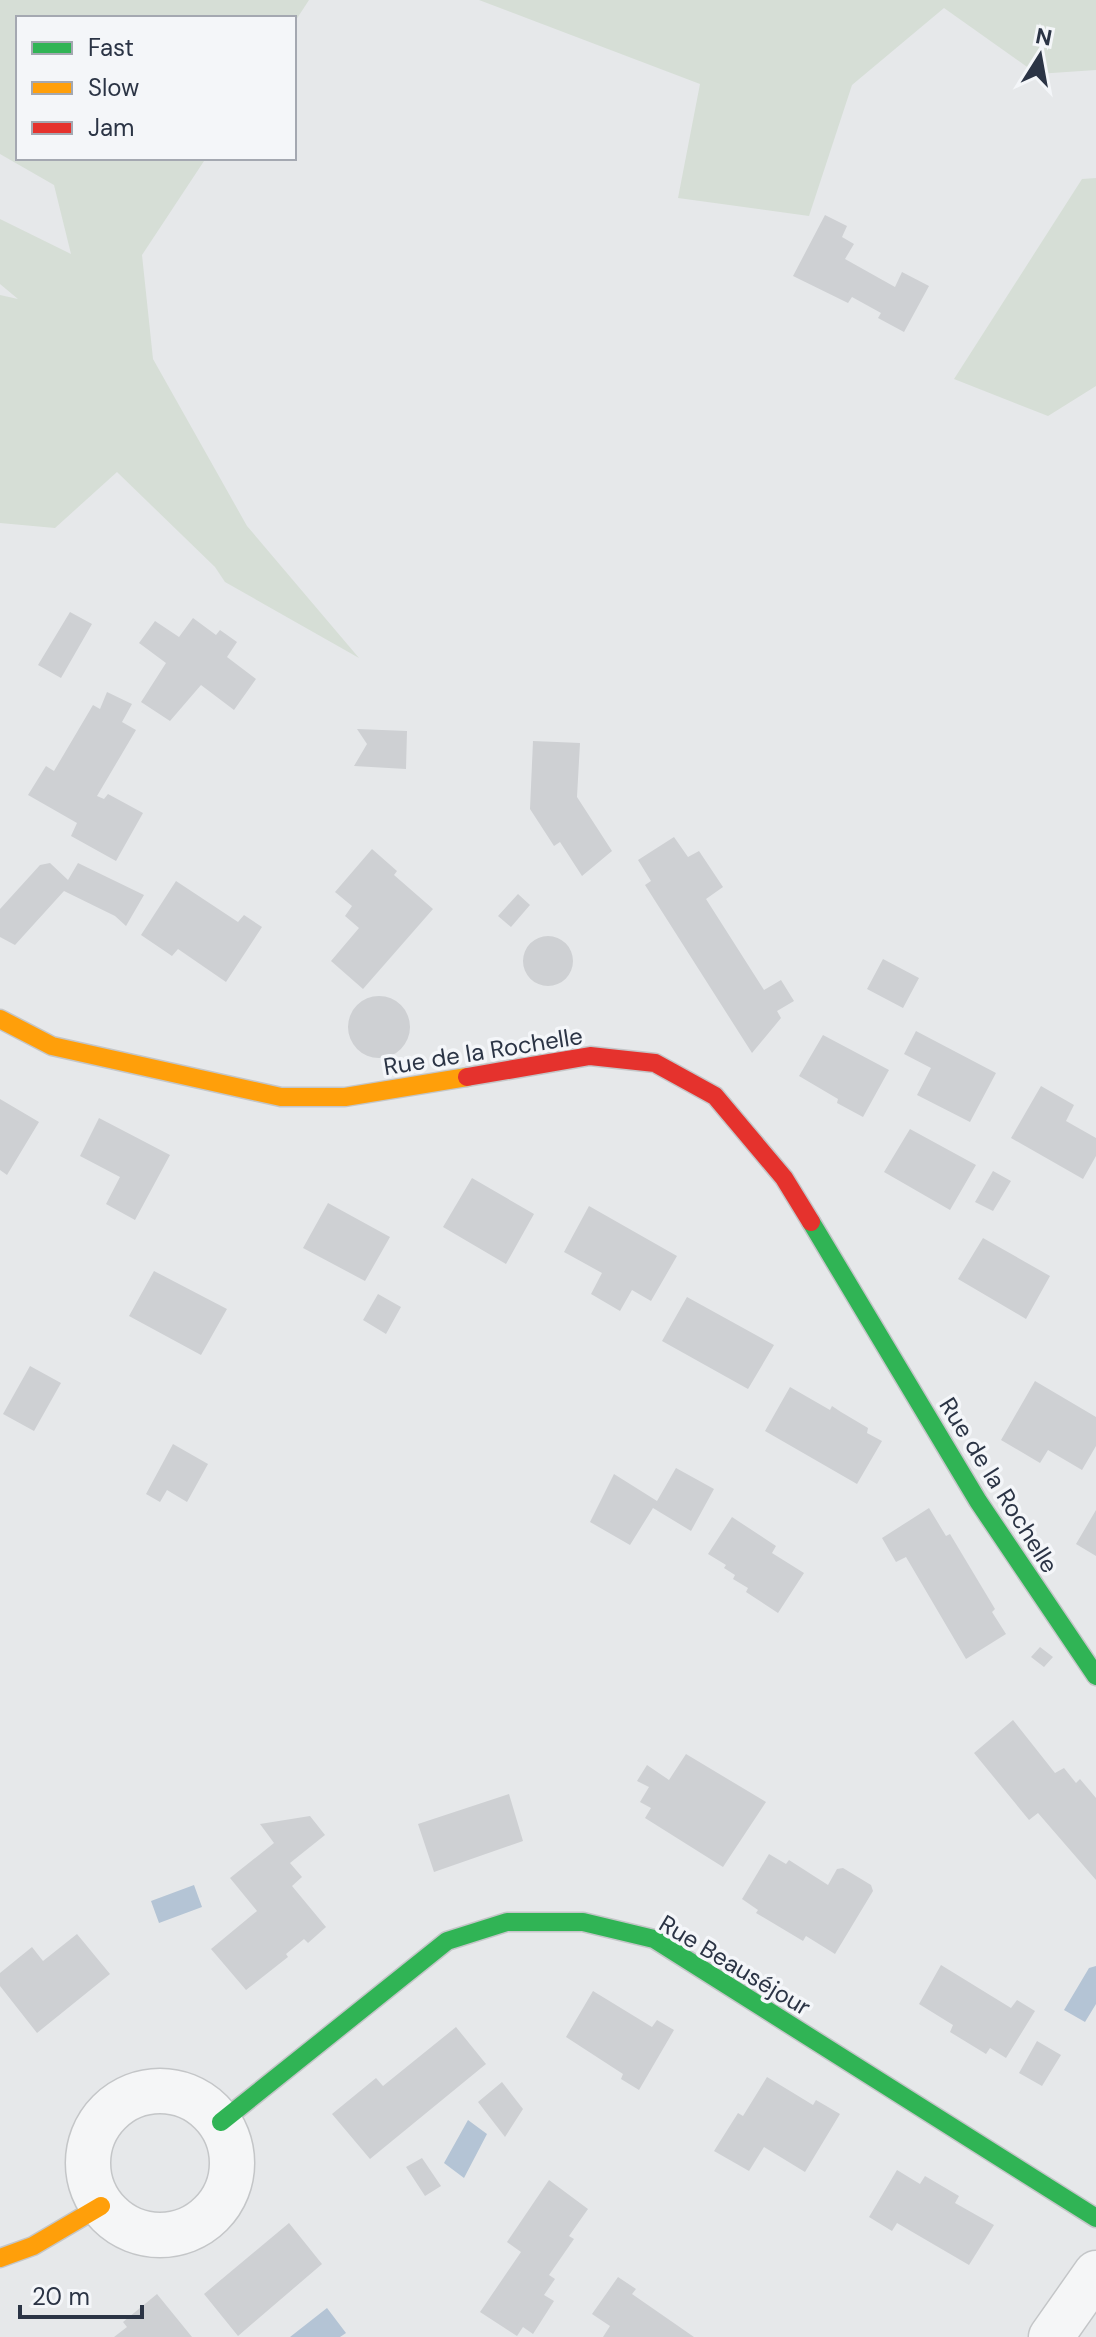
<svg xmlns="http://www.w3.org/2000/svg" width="1096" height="2337" viewBox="0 0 1096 2337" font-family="'DM Sans',sans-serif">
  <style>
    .green { fill: #d6ded6 }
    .water { fill: #b4c4d5 }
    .building { fill: #ced0d3 }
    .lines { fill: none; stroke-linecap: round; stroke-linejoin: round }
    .street-casing { stroke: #c4c6c8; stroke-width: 47 }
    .fast-casing { stroke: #c4c6c8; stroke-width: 21 }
    .slow-casing { stroke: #c4c6c8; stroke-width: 21 }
    .jam-casing { stroke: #c4c6c8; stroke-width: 21 }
    .street { stroke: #f5f6f7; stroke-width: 44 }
    .fast { stroke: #30b455; stroke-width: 18 }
    .slow { stroke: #ff9f0a; stroke-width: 18 }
    .jam { stroke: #e5322d; stroke-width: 18 }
    .labels { text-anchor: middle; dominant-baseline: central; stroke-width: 7; stroke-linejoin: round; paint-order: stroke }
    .street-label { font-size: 24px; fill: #2b3445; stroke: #f4f6f9 }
  </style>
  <rect width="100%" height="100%" fill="#e6e8ea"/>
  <path class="green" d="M0 0H309L294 23V18H18V158H206L142 255 153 359 247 526 359 658 225 582 215 567 117 472 55 528 0 523V295L18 299 0 284V219L71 254 54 185 0 154Z
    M479 0H1096V70L1037 74 944 8 852 85 809 216 678 198 700 84Z
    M1096 178V386L1048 416 954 379 1082 179Z"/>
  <path class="water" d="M194 1885 202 1907 159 1923 151 1901Z
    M1096 1966V2004L1085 2022 1064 2010 1089 1968Z
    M468 2120 487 2134 464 2178 444 2163Z
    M327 2308 346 2333 340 2337H290Z"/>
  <path class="building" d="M825 215 847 226 842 237 854 244 845 259 895 287 902 272 929 286 904 332 878 318 881 313 852 297 848 303 793 276Z
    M70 612 92 624 61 678 38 665Z
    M193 618 216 635 220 630 237 642 227 657 256 679 234 710 201 685 170 721 141 702 166 663 139 643 155 621 179 637Z
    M107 692 132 704 122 722 136 730 97 796 104 799 108 794 143 813 116 861 71 836 77 823 28 795 46 766 54 771 93 705 100 709Z
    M357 729 407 731 406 769 354 766 367 744Z
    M533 741 580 743 577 797 612 851 582 876 560 842 554 846 530 809Z
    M674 837 688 857 699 851 723 887 706 899 764 990 781 980 794 1001 777 1011 781 1018 752 1053 645 885 651 881 638 860Z
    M372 849 397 871 394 875 433 909 363 989 331 961 359 928 345 916 352 906 335 892Z
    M50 863 68 880 78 863 144 895 126 926 115 916 64 891 15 945 0 937V909L40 865Z
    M176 881 238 922 244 915 262 927 226 982 178 949 172 956 141 935Z
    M518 894 530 905 511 927 498 916Z
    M523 961a25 25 0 1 1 50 0a25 25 0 1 1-50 0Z
    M883 959 919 978 903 1008 867 989Z
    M348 1027a31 31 0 1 1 62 0a31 31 0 1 1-62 0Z
    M916 1031 996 1073 970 1122 917 1095 931 1068 904 1054Z
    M823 1035 889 1070 863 1117 837 1103 838 1099 799 1076Z
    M1041 1086 1074 1105 1066 1121 1096 1138V1156L1083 1179 1011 1138Z
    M0 1099 39 1122 7 1175 0 1170Z
    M99 1118 170 1155 135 1220 106 1204 120 1177 80 1156Z
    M910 1129 976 1165 950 1210 884 1172Z
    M993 1171 1011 1181 993 1211 975 1202Z
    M472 1178 534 1214 506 1264 443 1227Z
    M328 1203 390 1237 365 1281 303 1248Z
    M589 1206 677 1256 651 1301 632 1290 620 1311 591 1294 602 1273 564 1252Z
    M983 1238 1050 1276 1026 1319 958 1279Z
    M154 1271 227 1309 201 1355 129 1316Z
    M378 1294 401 1307 386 1334 363 1320Z
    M687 1297 774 1345 748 1389 662 1341Z
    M30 1366 61 1383 34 1431 3 1414Z
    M1035 1381 1096 1417V1446L1082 1470 1048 1450 1040 1463 1001 1440Z
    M790 1387 830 1410 832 1406 841 1412 868 1428 867 1433 882 1441 857 1484 765 1431Z
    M173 1444 208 1464 187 1502 167 1490 160 1502 146 1494Z
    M676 1468 714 1489 691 1531 653 1508 630 1545 590 1522 614 1474 657 1501Z
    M929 1508 946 1536 950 1534 995 1609 992 1612 1006 1634 966 1659 906 1557 896 1562 882 1538Z
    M1096 1510V1556L1076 1544Z
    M732 1517 776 1546 772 1553 804 1573 778 1613 746 1592 748 1588 733 1579 735 1575 724 1568 726 1565 708 1554Z
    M1040 1647 1053 1657 1044 1667 1031 1657Z
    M1013 1720 1055 1773 1064 1768 1076 1783 1080 1779 1096 1798V1880L1038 1813 1029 1820 974 1753Z
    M686 1754 766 1802 723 1867 645 1818 651 1808 640 1802 649 1787 637 1781 647 1765 669 1780Z
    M509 1794 523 1841 434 1872 418 1824Z
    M310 1816 325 1835 290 1863 302 1877 292 1886 326 1927 308 1943 304 1939 286 1954 288 1957 246 1990 211 1949 257 1911 230 1878 274 1843 260 1824Z
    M769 1854 786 1864 789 1860 828 1885 837 1869 843 1868 871 1885 873 1891 835 1954 806 1936 803 1941 756 1913 758 1910 742 1899Z
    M77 1934 110 1974 37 2033 0 1986V1973L32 1947 43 1961Z
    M941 1965 1011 2008 1017 2000 1035 2011 1006 2058 990 2048 986 2054 950 2032 953 2025 919 2004Z
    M593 1991 652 2027 657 2020 674 2030 639 2090 621 2079 623 2074 566 2037Z
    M456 2027 486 2064 370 2159 332 2114 376 2078 383 2086Z
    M1037 2041 1061 2055 1042 2086 1019 2073Z
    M767 2077 813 2105 816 2100 840 2114 805 2172 764 2147 749 2171 714 2151 738 2113 743 2116Z
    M502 2082 523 2109 505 2137 478 2102Z
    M422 2158 441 2186 425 2196 406 2167Z
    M897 2170 920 2184 925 2176 959 2196 955 2203 994 2225 969 2265 897 2223 892 2231 869 2217Z
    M549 2180 588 2209 569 2236 574 2239 549 2275 555 2279 544 2295 554 2301 533 2334 523 2327 517 2336 480 2312 521 2252 507 2242Z
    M289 2223 322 2264 238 2336 204 2294Z
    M618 2277 636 2289 632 2294 694 2337H603L610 2326 592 2314Z
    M157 2294 192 2337H114L127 2327 123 2322Z"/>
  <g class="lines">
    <defs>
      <path id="street" d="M88 2163a72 72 0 1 1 144 0a72 72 0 1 1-144 0Z
        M1051 2337 1096 2273"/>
      <path id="fast" d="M811 1222 978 1501 1096 1676
        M221 2122 447 1941 507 1922H583L654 1939 1096 2218"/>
      <path id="slow" d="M0 1019 52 1046 281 1097H345L467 1077
        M0 2258 33 2246 101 2206"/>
      <path id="jam" d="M467 1077 590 1056 655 1063 715 1096 784 1178 811 1222"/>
    </defs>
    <use href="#street" class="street-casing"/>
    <use href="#fast" class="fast-casing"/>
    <use href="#slow" class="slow-casing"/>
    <use href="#jam" class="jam-casing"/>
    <use href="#street" class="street"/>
    <use href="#fast" class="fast"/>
    <use href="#slow" class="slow"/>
    <use href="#jam" class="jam"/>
  </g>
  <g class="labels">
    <g class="street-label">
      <text transform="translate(483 1051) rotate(-9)">Rue de la Rochelle</text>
      <text transform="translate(999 1485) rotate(58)">Rue de la Rochelle</text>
      <text transform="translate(735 1965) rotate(31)">Rue Beauséjour</text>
    </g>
  </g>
  <rect x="16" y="16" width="280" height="144" fill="#f4f6f9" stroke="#a4a8b1" stroke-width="2"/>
  <rect x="32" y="42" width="40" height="12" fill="#30b455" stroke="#a4a8b1" stroke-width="2"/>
  <text x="88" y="56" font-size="24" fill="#2b3445">Fast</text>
  <rect x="32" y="82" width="40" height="12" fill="#ff9f0a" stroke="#a4a8b1" stroke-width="2"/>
  <text x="88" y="96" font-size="24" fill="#2b3445">Slow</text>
  <rect x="32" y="122" width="40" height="12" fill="#e5322d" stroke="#a4a8b1" stroke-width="2"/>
  <text x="88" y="136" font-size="24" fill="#2b3445">Jam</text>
  <g transform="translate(1040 56) rotate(11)" stroke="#f4f6f9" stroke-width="6" paint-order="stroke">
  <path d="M0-6L14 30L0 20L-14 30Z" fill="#2b3445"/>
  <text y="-12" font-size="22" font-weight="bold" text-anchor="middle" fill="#2b3445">N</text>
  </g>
  <path d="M20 2305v12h122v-12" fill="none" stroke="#2b3445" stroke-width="4"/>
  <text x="32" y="2305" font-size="24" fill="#2b3445" stroke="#f4f6f9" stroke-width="6" paint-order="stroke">20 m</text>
</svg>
